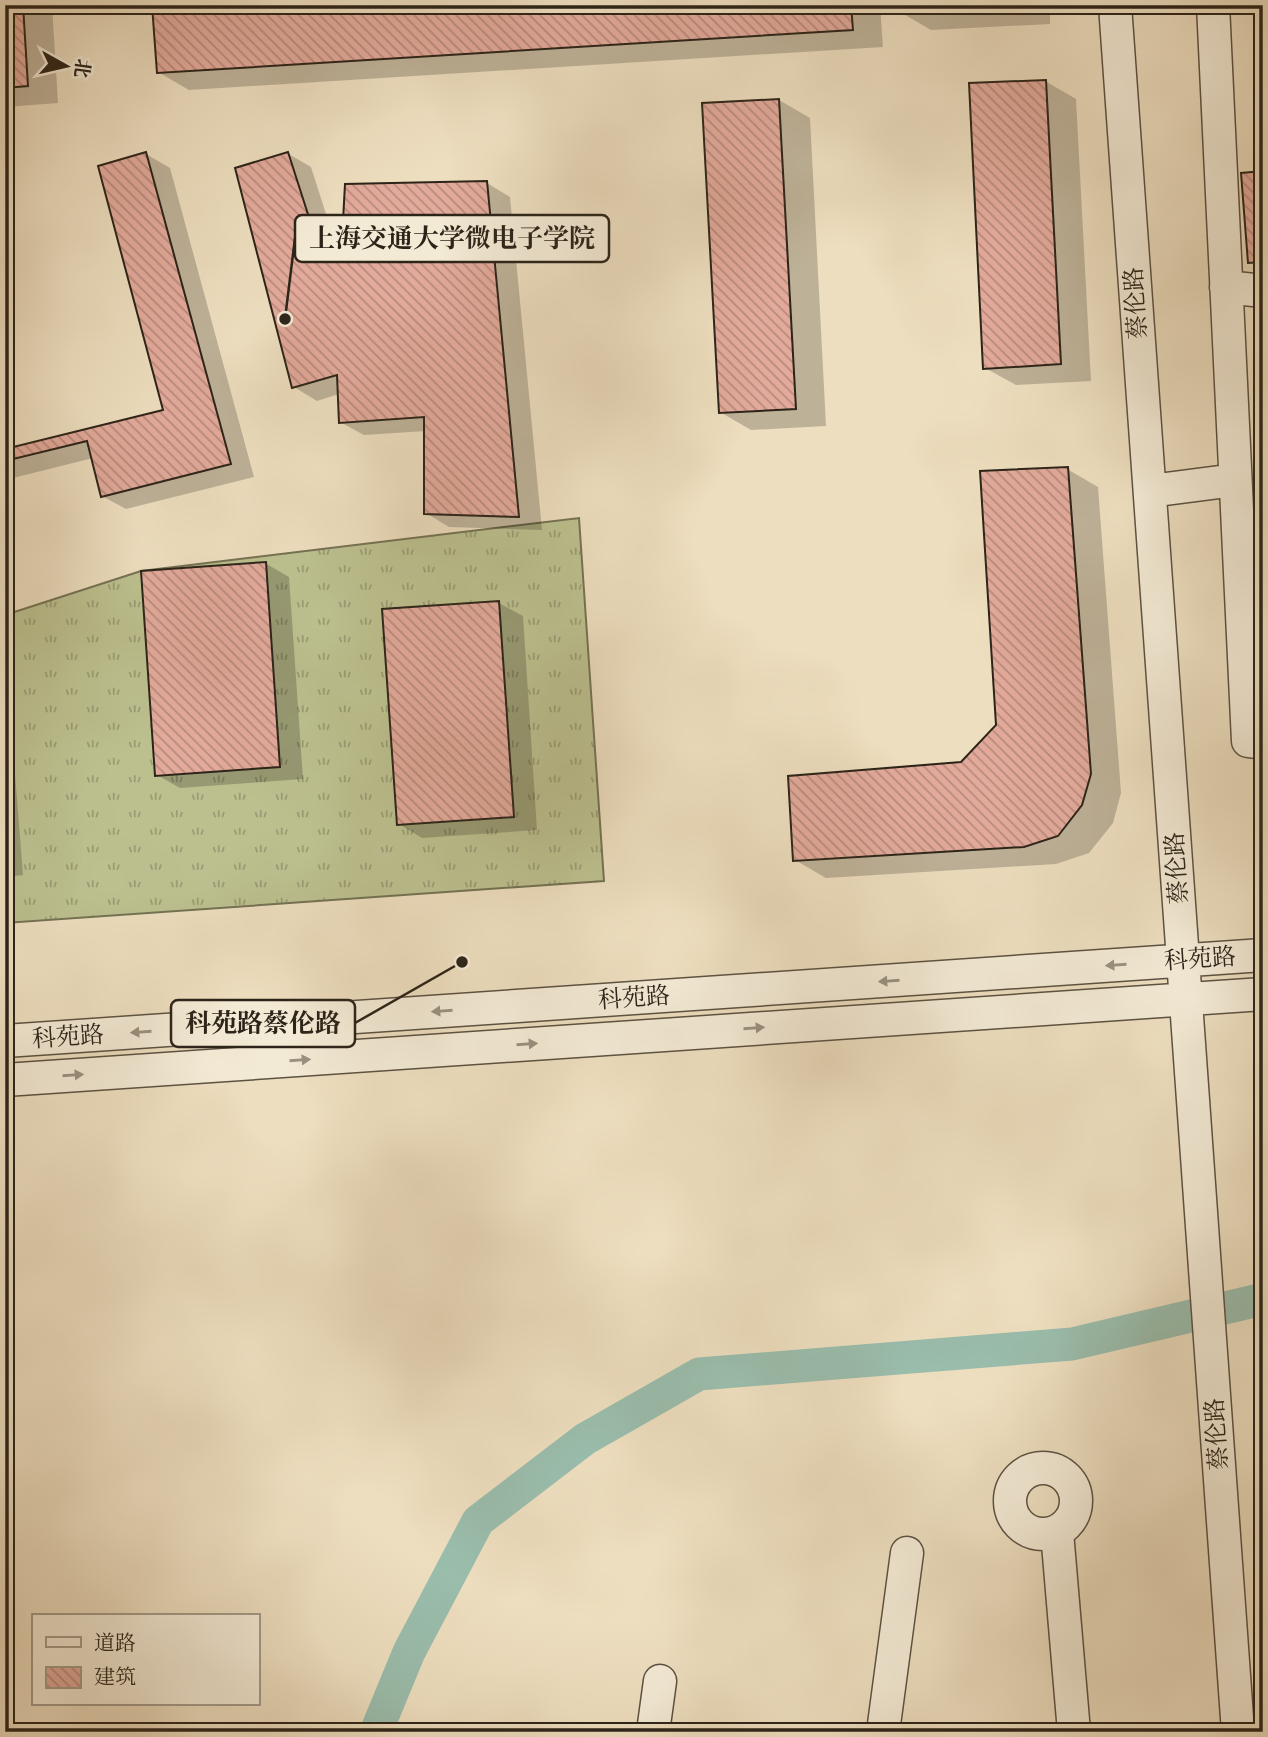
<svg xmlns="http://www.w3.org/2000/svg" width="1268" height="1737" viewBox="0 0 1268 1737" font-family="'IM FELL Double Pica','Noto Serif SC',serif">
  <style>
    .grass { fill: url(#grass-tufts); stroke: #747254; stroke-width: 2 }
    .shadow { fill: #0003 }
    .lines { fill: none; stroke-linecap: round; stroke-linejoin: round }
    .canal { stroke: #9abdac; stroke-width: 33 }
    .building { fill: url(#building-back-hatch); stroke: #2c2419; stroke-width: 2 }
    .minor-casing { stroke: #5c5242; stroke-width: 35 }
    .minor { stroke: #f3ead5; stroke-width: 32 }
    .oneway { fill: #999180 }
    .labels { text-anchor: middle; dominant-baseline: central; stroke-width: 5; stroke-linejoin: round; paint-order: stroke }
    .street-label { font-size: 24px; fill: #2c2419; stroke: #f3ead5 }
    .leader { fill: none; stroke: #2c2419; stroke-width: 2.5 }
    .callout-dot { fill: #2c2419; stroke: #f3ead5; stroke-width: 2.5 }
    .callout { fill: #f3ead5; stroke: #2c2419; stroke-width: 2.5 }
    .callout-label { font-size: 26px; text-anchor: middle; font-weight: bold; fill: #2c2419 }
  </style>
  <defs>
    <pattern id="grass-tufts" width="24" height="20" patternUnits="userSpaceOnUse" patternTransform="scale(1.75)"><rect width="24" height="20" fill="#bcc08f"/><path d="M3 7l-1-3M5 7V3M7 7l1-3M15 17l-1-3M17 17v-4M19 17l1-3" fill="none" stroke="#999c74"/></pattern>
    <pattern id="building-back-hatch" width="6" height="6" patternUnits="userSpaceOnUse" patternTransform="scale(1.75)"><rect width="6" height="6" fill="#e3aa9b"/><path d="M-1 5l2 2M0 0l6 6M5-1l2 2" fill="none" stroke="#b88a7e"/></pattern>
  </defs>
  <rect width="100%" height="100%" fill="#eddebf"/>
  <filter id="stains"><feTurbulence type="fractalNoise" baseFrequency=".00286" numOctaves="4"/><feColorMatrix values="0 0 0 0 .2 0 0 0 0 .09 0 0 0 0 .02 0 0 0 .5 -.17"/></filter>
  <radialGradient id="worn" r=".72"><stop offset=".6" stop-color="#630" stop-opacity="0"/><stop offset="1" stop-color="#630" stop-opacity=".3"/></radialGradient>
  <path class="grass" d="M579 518 604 881 5 923V615L141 571Z"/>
  <path class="shadow" d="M5 5H52L58 103 5 107Z
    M154 5H880L883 47 189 90 158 72Z
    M900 5H1050V24L931 30 900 12Z
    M1045 81 1076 99 1091 381 1016 385 985 368Z
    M779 100 810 118 826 426 751 430 720 412Z
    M287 153 311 167 342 264 487 183 510 197 542 530 449 527 426 513V431L364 435 340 422 339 394 317 401 294 387Z
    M146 154 170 168 254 477 126 509 102 496 93 458 5 480V451L165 411Z
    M1263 173V269L1250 262Z
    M1067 469 1098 487 1121 793 1113 823 1089 853 1056 864 826 878 795 860 962 764 997 726Z
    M265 563 289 577 303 779 180 788 157 775Z
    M499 603 523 616 537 830 422 838 399 824Z
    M5 684 8 685 23 875 5 877Z"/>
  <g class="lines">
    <path class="canal" d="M376 1732 409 1652 478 1521 585 1439 699 1374 1072 1344 1263 1299"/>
  </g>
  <path class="building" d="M5 5H23L28 86 5 88Z
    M152 5H851L853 30 157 73Z
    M898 5H1020V8L898 13Z
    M1046 80 1061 364 983 369 969 83Z
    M779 99 796 409 719 413 702 103Z
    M146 152 231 464 101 497 87 441 5 461V449L163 410 98 166Z
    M288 152 323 261 341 258 345 184 487 181 519 517 424 514V417L339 423 337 375 292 388 235 168Z
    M1263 171V262L1248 263 1241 173Z
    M1068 467 1091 774 1082 805 1058 836 1024 847 793 861 788 776 961 762 996 725 980 471Z
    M266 562 280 767 155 776 141 571Z
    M499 601 514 817 397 825 382 609Z"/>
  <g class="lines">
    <defs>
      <path id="minor" d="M1115 5 1238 1732
        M1213 5 1248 741 1263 743
        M1226 287 1263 291
        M1150 491 1235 480
        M5 1041 1263 955
        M5 1080 1263 994
        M1010 1501a33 33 0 1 1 66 0a33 33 0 1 1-66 0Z
        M1057 1532 1074 1732
        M653 1732 660 1681
        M883 1732 907 1553"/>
    </defs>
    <use href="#minor" class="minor-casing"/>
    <use href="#minor" class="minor"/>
  </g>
  <defs><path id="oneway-solid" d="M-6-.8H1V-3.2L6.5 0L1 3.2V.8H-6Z" transform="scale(1.75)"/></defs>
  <g class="oneway">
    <use href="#oneway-solid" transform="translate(1116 965) rotate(176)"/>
    <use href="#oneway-solid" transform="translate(889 981) rotate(176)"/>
    <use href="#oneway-solid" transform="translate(442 1011) rotate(176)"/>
    <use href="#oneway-solid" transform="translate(754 1028) rotate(-4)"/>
    <use href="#oneway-solid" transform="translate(141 1032) rotate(176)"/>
    <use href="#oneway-solid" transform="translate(527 1044) rotate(-4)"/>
    <use href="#oneway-solid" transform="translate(300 1060) rotate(-4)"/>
    <use href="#oneway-solid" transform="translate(73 1075) rotate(-4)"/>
  </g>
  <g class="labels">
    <g class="street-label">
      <text transform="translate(1136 303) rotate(-94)">蔡伦路</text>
      <text transform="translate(1177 868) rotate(-94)">蔡伦路</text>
      <text transform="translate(1200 959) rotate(-4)">科苑路</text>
      <text transform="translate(634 998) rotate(-4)">科苑路</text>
      <text transform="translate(68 1037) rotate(-4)">科苑路</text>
      <text transform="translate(1217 1434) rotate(-94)">蔡伦路</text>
    </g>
  </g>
  <path class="leader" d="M285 319L295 238M462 962L355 1023"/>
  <g class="callout-dot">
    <circle cx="285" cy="319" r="7"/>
    <circle cx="462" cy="962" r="7"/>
  </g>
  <g class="callout">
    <rect x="295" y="215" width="314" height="47" rx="7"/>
    <rect x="171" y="1000" width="184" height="47" rx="7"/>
  </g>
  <g class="callout-label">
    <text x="452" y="247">上海交通大学微电子学院</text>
    <text x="263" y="1032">科苑路蔡伦路</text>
  </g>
  <rect width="1268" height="1737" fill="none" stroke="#eddebf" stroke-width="28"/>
  <rect x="7" y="7" width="1254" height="1723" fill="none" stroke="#2c2419" stroke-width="3.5"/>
  <rect x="14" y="14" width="1240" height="1709" fill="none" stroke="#2c2419" stroke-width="2"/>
  <rect x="32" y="1614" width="228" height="91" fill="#f3ead5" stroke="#a39b8a" stroke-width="2"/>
  <rect x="46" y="1637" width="35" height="10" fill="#f3ead5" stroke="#a39b8a" stroke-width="2"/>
  <text x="94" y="1650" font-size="21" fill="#2c2419">道路</text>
  <rect x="46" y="1667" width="35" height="21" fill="url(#building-back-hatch)" stroke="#a39b8a" stroke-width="2"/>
  <text x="94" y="1684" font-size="21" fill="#2c2419">建筑</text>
  <g transform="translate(66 66) rotate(98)" stroke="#f3ead5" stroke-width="5" paint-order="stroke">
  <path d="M0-5L12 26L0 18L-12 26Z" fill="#2c2419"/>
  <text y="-10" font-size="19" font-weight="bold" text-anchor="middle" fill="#2c2419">北</text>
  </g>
  <rect width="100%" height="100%" filter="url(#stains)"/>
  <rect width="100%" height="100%" fill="url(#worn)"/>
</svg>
